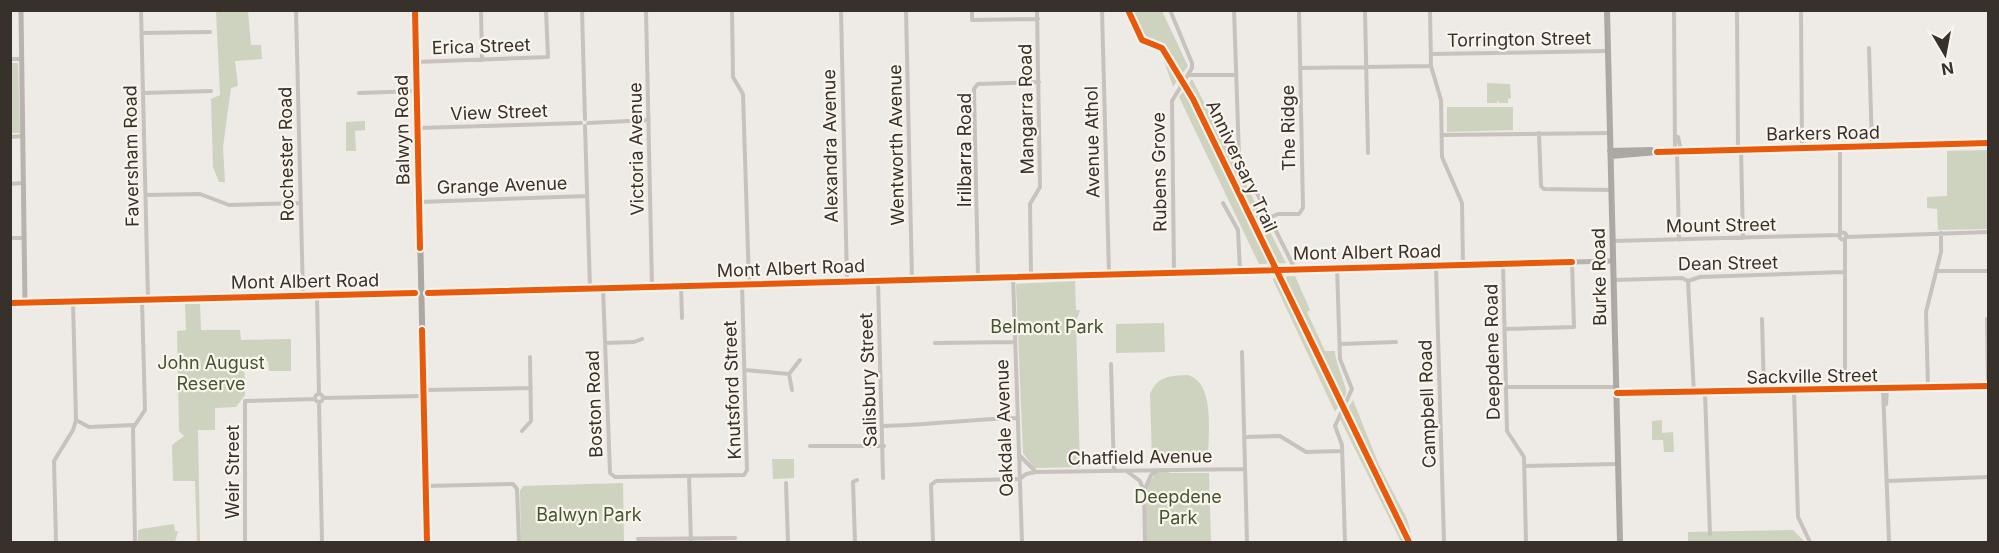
<svg xmlns="http://www.w3.org/2000/svg" width="1999" height="553" viewBox="0 0 1999 553" font-family="Inter,sans-serif">
  <style>
    .green { fill: #ced3c0 }
    .lines { fill: none; stroke-linecap: round; stroke-linejoin: round }
    .street { stroke: #c7c2bd; stroke-width: 4 }
    .secondary { stroke: #b8b3ae; stroke-width: 5 }
    .primary { stroke: #aca7a2; stroke-width: 6 }
    .tram { stroke: #afaba7; stroke-width: 1.5 }
    .cycleway-casing { stroke: #f9f5ed; stroke-width: 10 }
    .cycleway { stroke: #e8590c; stroke-width: 6 }
    .labels { text-anchor: middle; dominant-baseline: central; stroke-width: 4.5; stroke-linejoin: round; paint-order: stroke }
    .street-label { font-size: 18px; fill: #38302b; stroke: #f9f5ed }
    .park-label { font-size: 18px; fill: #455531; stroke: #f9f5ed }
  </style>
  <rect width="100%" height="100%" fill="#eeeae5"/>
  <path class="green" d="M216 11H248L251 45H261L262 59 235 61 238 86 231 88 223 147 225 182H219L213 167 211 99 220 95Z
    M1123 11H1162L1188 66 1173 87 1160 49 1139 42Z
    M10 63H18L20 133H11Z
    M1192 79 1286 263 1259 264 1179 97Z
    M1487 83 1510 84 1511 98 1508 99V103H1499L1498 99 1497 103H1487Z
    M1447 107H1513V130L1447 132Z
    M365 121V130L355 131 356 151H346V122Z
    M1988 150V229L1938 230 1937 209 1927 208V197L1947 196V151Z
    M1295 276 1310 310 1307 312 1325 351H1335C1335 363 1348 388 1346 394 1344 400 1338 407 1335 412L1273 280 1274 277Z
    M1075 281 1076 310H1080L1076 322 1080 467 1034 468 1023 453 1016 284Z
    M185 304H200L201 330H240L241 340 291 339V371H269L268 361H244L245 395 236 407 215 408V430H198L200 542H197L195 481H173L172 445 184 436 179 431 177 331 186 330Z
    M1164 323 1165 352 1116 353V324Z
    M1187 375C1216 381 1208 436 1208 459L1152 461 1150 394C1158 376 1169 376 1187 375Z
    M1353 400 1379 465 1407 519 1413 542H1401L1340 419Z
    M1662 420V433L1673 432 1674 452H1664L1663 440H1652V421Z
    M772 459H794V478L773 479Z
    M1160 470H1168L1169 473H1209L1211 542H1145C1145 513 1136 490 1160 470Z
    M623 483 624 542H521L520 491 523 486Z
    M174 524 175 531H178L175 542H138V531L141 529Z
    M1793 530 1805 542H1688V532Z"/>
  <g class="lines">
    <path class="street" d="M141 10 148 300
      M296 10 303 296
      M481 10 482 60
      M582 10 585 119
      M646 10 652 287
      M732 10 733 77 743 94 749 284
      M841 10 847 282
      M906 10 912 280
      M972 10V20L1038 19
      M1102 10 1109 274
      M1170 10 1192 63V68L1172 101 1174 272
      M1234 10 1239 157 1295 269
      M1365 10 1368 153
      M1430 10 1431 66 1441 100 1442 157 1462 203 1463 265
      M1674 10 1675 151
      M1737 10 1738 150
      M1801 10 1802 148
      M142 33 210 32
      M1869 48 1872 146
      M1431 54 1608 51
      M10 59H22
      M416 62 548 57 546 10
      M1300 68 1431 66
      M1188 75H1235
      M143 93 211 91
      M359 93 416 91
      M588 123 649 120
      M585 126 590 288
      M417 128 581 123
      M1539 133 1541 186 1544 189 1611 190
      M1442 135 1610 133
      M10 137 23 136
      M1678 137 1681 151
      M1840 147V233
      M1741 150 1743 238
      M1677 152 1679 240
      M10 184 23 183
      M146 195 200 194 229 205 301 203
      M420 202 587 196
      M1223 203 1238 230 1240 270
      M1269 218 1278 214H1299L1303 208 1299 10
      M1839.5 236a3.5 3.5 0 1 1 7 0a3.5 3.5 0 1 1-7 0Z
      M1846 237 1988 232
      M10 238H23
      M1613 241 1839 235
      M1503 264 1507 431 1524 457 1526 542
      M1436 266 1444 542
      M1337 268 1340 359 1352 389 1335 426 1342 445 1345 542
      M1936 271H1988
      M1013 276 1022 542
      M1031 276 1030 204 1040 187 1037 10
      M978 278 974 89 978 84 1039 82
      M1614 280 1682 278 1688 281 1700 277 1844 272
      M878 281 883 478
      M1688 281 1694 393
      M681 286 682 318
      M603 288 610 473 615 477 744 475 747 470 742 284
      M317 296 319 394
      M1762 319 1764 391
      M1987 319 1988 379
      M1505 329 1574 327 1572 262
      M605 343 634 342 642 339
      M935 343 1015 342
      M1340 344 1396 342
      M1242 352 1247 542
      M1111 364 1114 471
      M746 370 789 374 792 390
      M789 374 800 360
      M1506 387H1616
      M1928 388 1926 312 1941 252V233
      M1845 389V238
      M1883 389 1889 542
      M424 390 531 388
      M1794 391 1798 517 1810 542
      M1705 393 1710 534
      M315 398a4 4 0 1 1 8 0a4 4 0 1 1-8 0Z
      M323 398 423 396
      M319 403 322 542
      M1886 404 1887 389
      M76 420 89 427 134 425
      M883 426C929 425 972 419 1018 418
      M522 431 531 421 530 357
      M1244 437 1280 436 1306 452 1342 451
      M810 446H884
      M1020 456 1035 471
      M1524 466 1618 464
      M1128 472 1140 481 1144 491 1151 475 1159 470
      M689 476 691 542
      M1888 481 1988 477
      M786 483 788 542
      M426 486 513 484 517 489 519 542
      M1144 491 1145 542
      M638 539 735 538
      M56 542 54 461 73 430 76 420 73 302
      M135 542 133 428 145 410 142 300
      M245 542V401L315 399
      M855 542 853 482 857 480
      M933 542 931 485 936 481 1020 479 1026 474 1036 472 1245 469"/>
    <path class="secondary" d="M21 10 25 303
      M10 303 1613 261
      M1617 393 1988 386"/>
    <path class="primary" d="M415 10 427 542
      M1607 10 1620 542
      M1610 151 1651 150
      M1611 156 1657 152 1988 143"/>
    <path class="tram" d="M1608 10 1621 542"/>
    <defs>
      <path id="cycleway" d="M415 10 420 248
        M1128 10 1142 40 1162 48 1193 99 1409 542
        M1657 152 1988 143
        M428 293 1572 262
        M10 303 415 293
        M422 330 427 542
        M1617 393 1988 386"/>
    </defs>
    <use href="#cycleway" class="cycleway-casing"/>
    <use href="#cycleway" class="cycleway"/>
  </g>
  <g class="labels">
    <g class="street-label">
      <text transform="translate(1519 39) rotate(-1)">Torrington Street</text>
      <text transform="translate(481 46) rotate(-2)">Erica Street</text>
      <text transform="translate(1026 109) rotate(-91)">Mangarra Road</text>
      <text transform="translate(499 112) rotate(-2)">View Street</text>
      <text transform="translate(1288 128) rotate(-91)">The Ridge</text>
      <text transform="translate(402 130) rotate(-91)">Balwyn Road</text>
      <text transform="translate(1823 133) rotate(-1)">Barkers Road</text>
      <text transform="translate(1092 142) rotate(-91)">Avenue Athol</text>
      <text transform="translate(896 145) rotate(-91)">Wentworth Avenue</text>
      <text transform="translate(830 146) rotate(-91)">Alexandra Avenue</text>
      <text transform="translate(636 149) rotate(-91)">Victoria Avenue</text>
      <text transform="translate(964 150) rotate(-90)">Irilbarra Road</text>
      <text transform="translate(286 154) rotate(-91)">Rochester Road</text>
      <text transform="translate(131 156) rotate(-91)">Faversham Road</text>
      <text transform="translate(1242 166) rotate(65)">Anniversary Trail</text>
      <text transform="translate(1159 172) rotate(-91)">Rubens Grove</text>
      <text transform="translate(502 185) rotate(-2)">Grange Avenue</text>
      <text transform="translate(1721 225) rotate(-1)">Mount Street</text>
      <text transform="translate(1367 252) rotate(-1)">Mont Albert Road</text>
      <text transform="translate(1728 263) rotate(-1)">Dean Street</text>
      <text transform="translate(791 268) rotate(-2)">Mont Albert Road</text>
      <text transform="translate(1599 277) rotate(-91)">Burke Road</text>
      <text transform="translate(305 281) rotate(-1)">Mont Albert Road</text>
      <text transform="translate(1492 352) rotate(-91)">Deepdene Road</text>
      <text transform="translate(1812 376) rotate(-1)">Sackville Street</text>
      <text transform="translate(868 380) rotate(-92)">Salisbury Street</text>
      <text transform="translate(732 390) rotate(-92)">Knutsford Street</text>
      <text transform="translate(594 404) rotate(-92)">Boston Road</text>
      <text transform="translate(1427 404) rotate(-92)">Campbell Road</text>
      <text transform="translate(1004 428) rotate(-92)">Oakdale Avenue</text>
      <text transform="translate(1140 457) rotate(-1)">Chatfield Avenue</text>
      <text transform="translate(232 472) rotate(-90)">Weir Street</text>
    </g>
    <g class="park-label">
      <text x="1047" y="326">Belmont Park</text>
      <text x="211" y="362">John August<tspan x="211" dy="21">Reserve</tspan></text>
      <text x="1178" y="496">Deepdene<tspan x="1178" dy="21">Park</tspan></text>
      <text x="589" y="514">Balwyn Park</text>
    </g>
  </g>
  <rect width="1999" height="553" fill="none" stroke="#38302b" stroke-width="24"/>
  <g transform="translate(1945 54) rotate(170)" stroke="#f9f5ed" stroke-width="4.5" paint-order="stroke">
  <path d="M0-4.5L10 22L0 15L-10 22Z" fill="#38302b"/>
  <text y="-9" font-size="16" font-weight="bold" text-anchor="middle" fill="#38302b">N</text>
  </g>
</svg>
